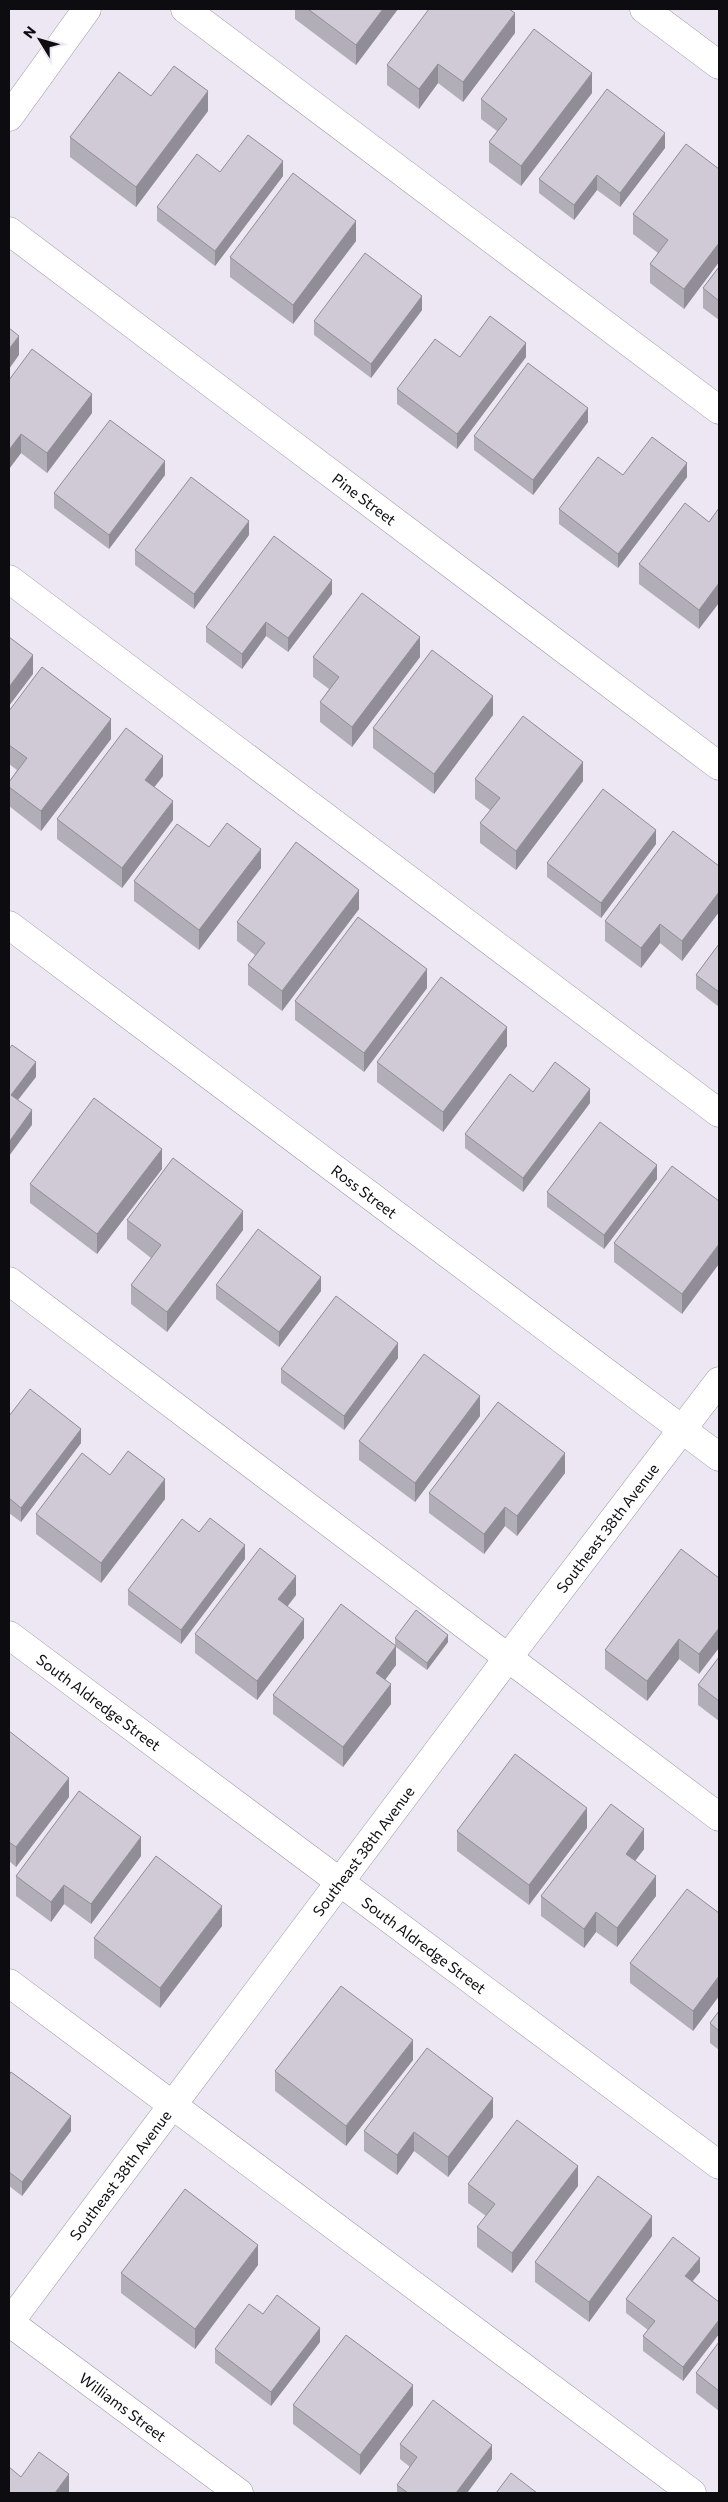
<svg xmlns="http://www.w3.org/2000/svg" width="728" height="2502" viewBox="0 0 728 2502" font-family="Commissioner,sans-serif">
  <style>
    .lines { fill: none; stroke-linecap: round; stroke-linejoin: round }
    .minor-casing { stroke: #9c97a3; stroke-width: 29 }
    .minor { stroke: #fff; stroke-width: 28 }
    .wall { fill: #b2aeb8 }
    .shaded-wall { fill: #918d96 }
    .building { fill: #cfcad6; stroke: #918d96 }
    .labels { text-anchor: middle; dominant-baseline: central; stroke-width: 4.5; stroke-linejoin: round; paint-order: stroke }
    .street-label { font-size: 15px; fill: #0d0c10; stroke: #ece7f3 }
  </style>
  <rect width="100%" height="100%" fill="#ece7f3"/>
  <g class="lines">
    <defs>
      <g id="minor">
        <path d="M185 9 719 410"/>
        <path d="M644 9 719 65"/>
        <path d="M9 117 87 9"/>
        <path id="s1" d="M9 231 719 766"/>
        <path d="M9 579 719 1113"/>
        <path id="s2" d="M9 925 719 1457"/>
        <path d="M9 1281 719 1817"/>
        <path id="s3" d="M9 1635 719 2165"/>
        <path d="M9 1983 692 2493"/>
        <path id="s4" d="M9 2322 239 2493"/>
        <path id="s5" d="M9 2323 507 1659 719 1381"/>
      </g>
    </defs>
    <use href="#minor" class="minor-casing"/>
    <use href="#minor" class="minor"/>
  </g>
  <path class="wall" d="M295 9H398L356 65 295 19Z
    M515 33 463 102 438 83 419 109 387 85V65Z
    M592 93 521 186 489 162V142L497 131 481 119V99Z
    M151 96 208 111 136 207 70 157V137Z
    M665 148 620 207 597 190 574 220 539 193V179Z
    M719 169V262L684 309 650 283V264L658 253 633 234V214Z
    M220 172 283 176 215 266 157 221V207Z
    M356 241 293 324 230 277V257Z
    M719 267V320L703 308V288Z
    M422 310 371 378 314 335V321Z
    M460 357H526L457 449 397 404V389Z
    M9 380 92 413 47 473 21 453 9 469Z
    M588 422 533 495 474 450V436Z
    M165 475 109 549 54 508V493Z
    M623 475 687 477 618 568 559 524V509Z
    M709 522 699 629 639 584V564Z
    M249 535 194 609 135 565V550Z
    M332 594 288 652 266 636 242 669 206 642V627Z
    M313 657H420L352 747 320 722V702L329 689 313 677Z
    M9 711 111 739 41 831 9 806V782L17 770 9 764Z
    M493 715 434 794 373 748V728Z
    M163 776 154 787 173 820 122 888 57 839V819Z
    M475 779 583 781 516 870 480 843V823L490 810 475 799Z
    M656 844 601 918 547 877V863Z
    M209 847 261 868 199 950 134 901V881Z
    M719 866V912L682 961 660 943 641 968 605 941V921Z
    M359 909 282 1011 248 985V965L255 955 237 941V922Z
    M719 944V1007L696 989V975Z
    M427 988 364 1072 295 1020V1001Z
    M507 1046 443 1132 377 1082V1062Z
    M533 1092 590 1103 523 1192 465 1148V1134Z
    M162 1169 97 1254 30 1203V1184Z
    M657 1179 604 1249 547 1207V1192Z
    M719 1201 682 1314 614 1262V1243Z
    M127 1220 243 1230 167 1332 131 1304V1285L151 1258 127 1239Z
    M216 1285 321 1291 279 1347 216 1299Z
    M398 1358 344 1430 281 1383V1369Z
    M9 1416 81 1443 21 1522 9 1513Z
    M480 1416 415 1502 359 1460V1441Z
    M565 1473 517 1536 505 1526 484 1554 429 1513V1493Z
    M110 1475 165 1499 101 1583 36 1534V1514Z
    M199 1532 245 1559 181 1644 128 1605V1590Z
    M719 1578 699 1674 679 1659 647 1701 605 1669V1650Z
    M296 1595 287 1606 304 1638 257 1700 195 1653V1634Z
    M395 1638 448 1642 427 1670 396 1647V1665L385 1680 391 1704 343 1767 273 1714V1695L395 1645Z
    M719 1657V1721L698 1705V1685Z
    M9 1731 69 1797 16 1867 9 1861Z
    M587 1828 529 1905 457 1851V1831Z
    M644 1849 635 1861 656 1896 617 1947 596 1932 584 1948 541 1916V1896Z
    M141 1856 91 1924 64 1904 51 1922 16 1896V1876Z
    M719 1913V1996L693 2031 630 1983V1963Z
    M222 1926 160 2008 94 1958V1938Z
    M719 2011V2050L710 2043V2023Z
    M413 2060 346 2146 275 2091V2071Z
    M9 2075 71 2131 22 2196 9 2186Z
    M493 2117 448 2177 414 2151 397 2175 364 2151V2131Z
    M468 2184 578 2186 512 2273 477 2247V2227L486 2216 468 2203Z
    M652 2236 589 2322 535 2282V2262Z
    M258 2265 195 2349 121 2293V2273Z
    M700 2272 693 2281 719 2302V2334L683 2381 643 2351V2336L648 2330 626 2313V2299Z
    M263 2314 320 2342 271 2406 215 2363V2349Z
    M719 2342V2411L696 2393V2373Z
    M293 2405H413L360 2475 293 2424Z
    M400 2444 492 2459 467 2493H397V2485L410 2467 400 2459Z"/>
  <path class="shaded-wall" d="M383 9H398L356 65V45Z
    M515 13V33L463 102V82Z
    M438 64V83L419 109V89Z
    M592 73V93L521 186V166Z
    M208 91V111L136 207V187Z
    M665 133V148L620 207V193Z
    M283 161V176L215 266V251Z
    M597 175V190L574 220V205Z
    M356 221V241L293 324V305Z
    M719 243V262L684 309V289Z
    M422 296V310L371 378V364Z
    M19 336V355L9 369V349Z
    M526 343V357L457 449V434Z
    M92 394V413L47 473V453Z
    M588 408V422L533 495V480Z
    M21 434V453L9 469V450Z
    M165 461V475L109 549V535Z
    M687 463V477L618 568V554Z
    M249 521V535L194 609V594Z
    M332 580V594L288 652V638Z
    M719 583V603L699 629V610Z
    M266 622V636L242 669V654Z
    M420 637V657L352 747V727Z
    M33 655V674L9 706V687Z
    M493 696V715L434 794V774Z
    M111 719V739L41 831V811Z
    M163 756V776L145 799V780Z
    M583 762V781L516 870V851Z
    M173 801V820L122 888V868Z
    M656 830V844L601 918V903Z
    M261 849V868L199 950V930Z
    M359 890V909L282 1011V991Z
    M719 892V912L682 961V941Z
    M660 924V943L641 968V948Z
    M427 969V988L364 1072V1053Z
    M507 1027V1046L443 1132V1112Z
    M36 1062V1077L11 1109V1095Z
    M590 1089V1103L523 1192V1178Z
    M32 1110V1125L9 1156V1142Z
    M162 1149V1169L97 1254V1234Z
    M657 1165V1179L604 1249V1235Z
    M243 1211V1230L167 1332V1312Z
    M719 1244V1264L682 1314V1294Z
    M321 1277V1291L279 1347V1332Z
    M398 1343V1358L344 1430V1416Z
    M480 1396V1416L415 1502V1483Z
    M81 1429V1443L21 1522V1508Z
    M565 1453V1473L517 1536V1516Z
    M165 1479V1499L101 1583V1563Z
    M505 1507V1526L484 1554V1534Z
    M245 1545V1559L181 1644V1630Z
    M296 1576V1595L278 1619V1599Z
    M304 1619V1638L257 1700V1681Z
    M719 1628V1648L699 1674V1654Z
    M448 1635V1642L427 1670V1663Z
    M679 1639V1659L647 1701V1681Z
    M396 1646V1665L376 1692V1673Z
    M391 1684V1704L343 1767V1747Z
    M69 1778V1797L16 1867V1847Z
    M587 1808V1828L529 1905V1885Z
    M644 1829V1849L626 1873V1854Z
    M141 1837V1856L91 1924V1904Z
    M656 1876V1896L617 1947V1928Z
    M64 1885V1904L51 1922V1902Z
    M222 1906V1926L160 2008V1988Z
    M596 1912V1932L584 1948V1929Z
    M719 1976V1996L693 2031V2011Z
    M413 2040V2060L346 2146V2126Z
    M493 2098V2117L448 2177V2157Z
    M71 2116V2131L22 2196V2182Z
    M414 2132V2151L397 2175V2155Z
    M578 2166V2186L512 2273V2253Z
    M652 2216V2236L589 2322V2302Z
    M258 2245V2265L195 2349V2329Z
    M700 2258V2272L685 2290V2276Z
    M719 2320V2334L683 2381V2367Z
    M320 2328V2342L271 2406V2392Z
    M413 2385V2405L360 2475V2455Z
    M492 2445V2459L467 2493H456Z
    M69 2474V2493H55Z"/>
  <path class="building" d="M308 9H383L356 45Z
    M429 9H509L515 13 463 82 438 64 419 89 387 65Z
    M534 29 592 73 521 166 489 142 507 119 481 99Z
    M174 66 208 91 136 187 70 137 119 72 151 96Z
    M607 89 665 133 620 193 597 175 574 205 539 179Z
    M248 135 283 161 215 251 157 207 197 154 220 172Z
    M686 144 719 169V243L684 289 650 264 668 240 633 214Z
    M293 173 356 221 293 305 230 257Z
    M365 253 422 296 371 364 314 321Z
    M719 267V301L703 288Z
    M490 316 526 343 457 434 397 389 435 339 460 357Z
    M9 328 19 336 9 349Z
    M32 349 92 394 47 453 21 434 9 450V380Z
    M528 363 588 408 533 480 474 436Z
    M110 420 165 461 109 535 54 493Z
    M652 437 687 463 618 554 559 509 598 457 623 475Z
    M191 477 249 521 194 594 135 550Z
    M685 503 709 522 719 508V583L699 610 639 564Z
    M274 536 332 580 288 638 266 622 242 654 206 627Z
    M362 593 420 637 352 727 320 702 339 677 313 657Z
    M9 637 33 655 9 687Z
    M432 650 493 696 434 774 373 728Z
    M42 667 111 719 41 811 9 787V782L27 758 9 745V711Z
    M523 716 583 762 516 851 480 823 500 798 475 779Z
    M126 728 163 756 145 780 173 801 122 868 57 819Z
    M603 789 656 830 601 903 547 863Z
    M227 823 261 849 199 930 134 881 177 824 209 847Z
    M673 831 719 866V892L682 941 660 924 641 948 605 921Z
    M296 842 359 890 282 991 248 965 265 943 237 922Z
    M358 917 427 969 364 1053 295 1001Z
    M719 944V992L696 975Z
    M441 977 507 1027 443 1112 377 1062Z
    M12 1045 36 1062 11 1095 32 1110 9 1142V1049Z
    M555 1062 590 1089 523 1178 465 1134 510 1074 533 1092Z
    M94 1098 162 1149 97 1234 30 1184Z
    M600 1122 657 1165 604 1235 547 1192Z
    M173 1158 243 1211 167 1312 131 1285 161 1245 127 1220Z
    M672 1166 719 1201V1244L682 1294 614 1243Z
    M258 1229 321 1277 279 1332 216 1285Z
    M336 1296 398 1343 344 1416 281 1369Z
    M424 1354 480 1396 415 1483 359 1441Z
    M30 1389 81 1429 21 1508 9 1498V1416Z
    M498 1402 565 1453 517 1516 505 1507 484 1534 429 1493Z
    M128 1451 165 1479 101 1563 36 1514 82 1453 110 1475Z
    M210 1518 245 1545 181 1630 128 1590 182 1519 199 1532Z
    M260 1548 296 1576 278 1599 304 1619 257 1681 195 1634Z
    M681 1549 719 1578V1628L699 1654 679 1639 647 1681 605 1650Z
    M341 1604 396 1646 376 1673 391 1684 343 1747 273 1695Z
    M416 1610 448 1635 427 1663 395 1638Z
    M719 1657V1701L698 1685Z
    M9 1731 69 1778 16 1847 9 1842Z
    M515 1754 587 1808 529 1885 457 1831Z
    M79 1791 141 1837 91 1904 64 1885 51 1902 16 1876Z
    M611 1804 644 1829 626 1854 656 1876 617 1928 596 1912 584 1929 541 1896Z
    M156 1856 222 1906 160 1988 94 1938Z
    M687 1889 719 1913V1976L693 2011 630 1963Z
    M341 1986 413 2040 346 2126 275 2071Z
    M719 2011V2031L710 2023Z
    M427 2048 493 2098 448 2157 414 2132 397 2155 364 2131Z
    M11 2072 71 2116 22 2182 9 2172V2075Z
    M517 2120 578 2166 512 2253 477 2227 495 2204 468 2184Z
    M598 2176 652 2216 589 2302 535 2262Z
    M185 2189 258 2245 195 2329 121 2273Z
    M673 2237 700 2258 685 2276 719 2302V2320L683 2367 643 2336 655 2321 626 2299Z
    M277 2295 320 2328 271 2392 215 2349 249 2304 263 2314Z
    M346 2335 413 2385 360 2455 293 2405Z
    M719 2342V2391L696 2373Z
    M433 2400 492 2445 456 2493H408L397 2485 417 2457 400 2444Z
    M39 2452 69 2474 55 2493H9V2467L21 2477Z
    M511 2473 537 2493H496Z"/>
  <g class="labels">
    <g class="street-label">
      <text stroke="none"><textPath href="#s1" startOffset="445">Pine Street</textPath></text>
      <text stroke="none"><textPath href="#s2" startOffset="444">Ross Street</textPath></text>
      <text stroke="none"><textPath href="#s5" startOffset="995">Southeast 38th Avenue</textPath></text>
      <text stroke="none"><textPath href="#s3" startOffset="112">South Aldredge Street</textPath></text>
      <text stroke="none"><textPath href="#s5" startOffset="590">Southeast 38th Avenue</textPath></text>
      <text stroke="none"><textPath href="#s3" startOffset="518">South Aldredge Street</textPath></text>
      <text stroke="none"><textPath href="#s5" startOffset="185">Southeast 38th Avenue</textPath></text>
      <text stroke="none"><textPath href="#s4" startOffset="142">Williams Street</textPath></text>
    </g>
  </g>
  <rect width="728" height="2502" fill="none" stroke="#0d0c10" stroke-width="20"/>
  <g transform="translate(40 40) rotate(307)" stroke="#ece7f3" stroke-width="4" paint-order="stroke">
  <path d="M0-4L9 19L0 12L-9 19Z" fill="#0d0c10"/>
  <text y="-8" font-size="14" font-weight="bold" text-anchor="middle" fill="#0d0c10">N</text>
  </g>
</svg>
